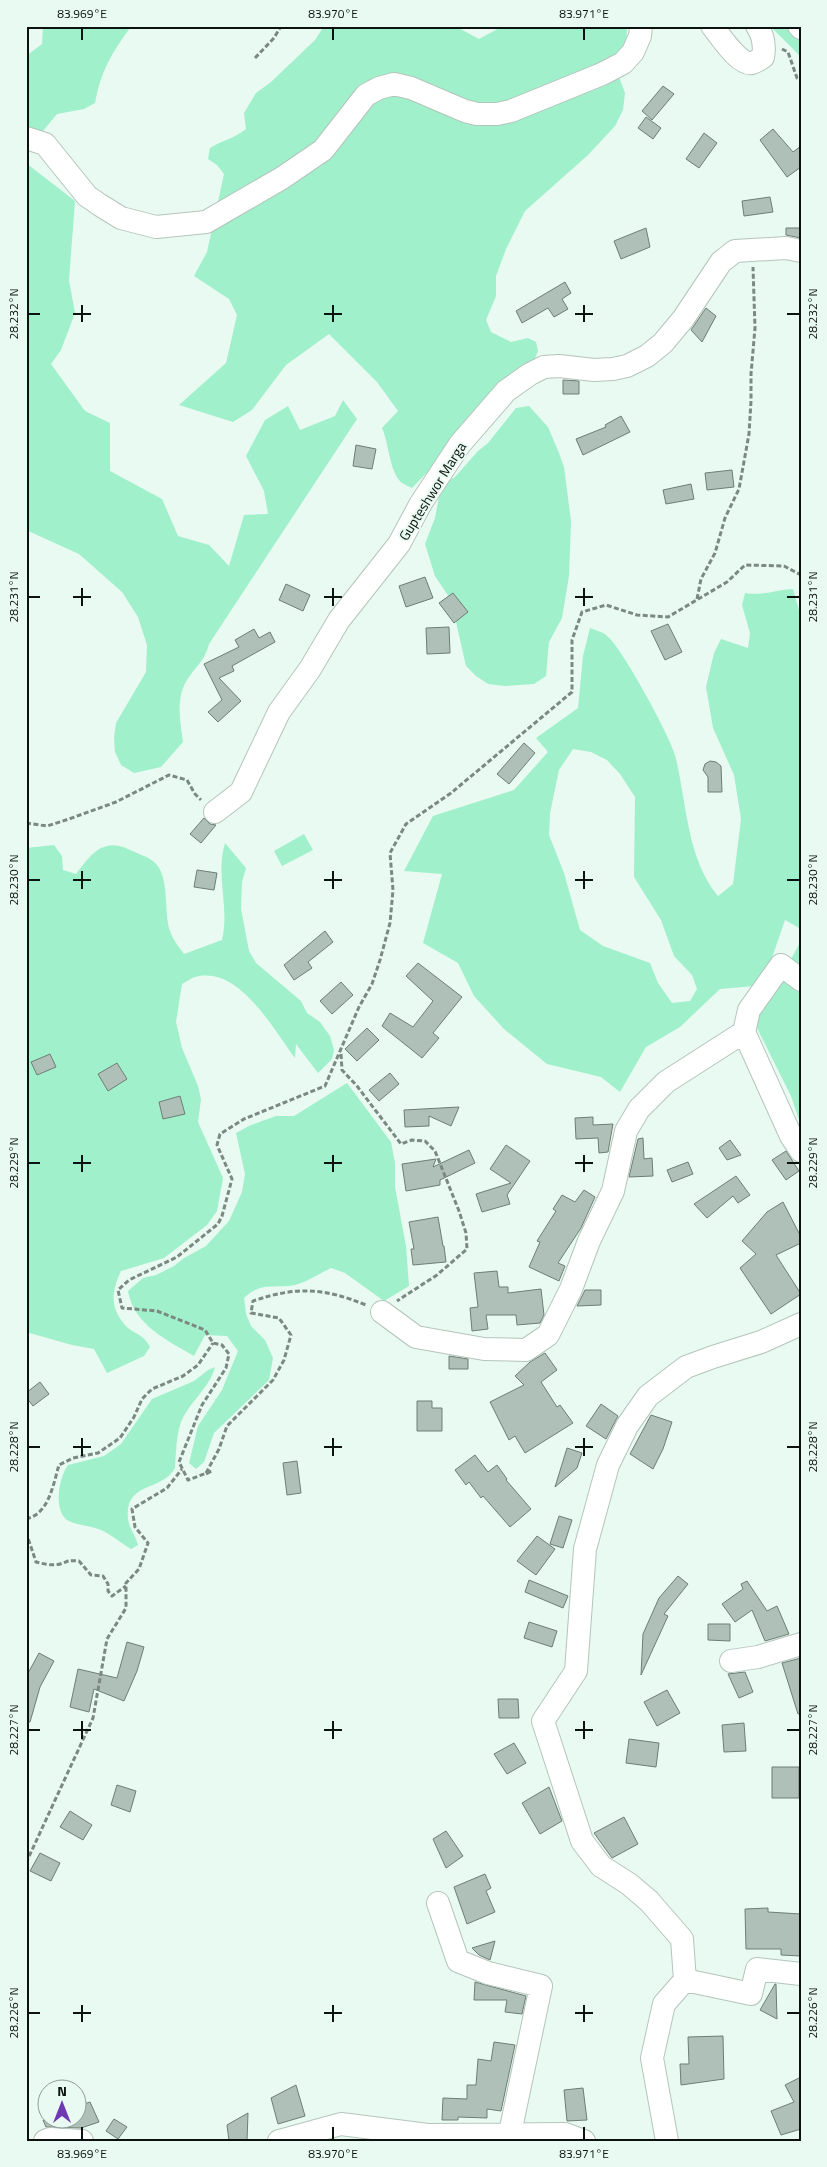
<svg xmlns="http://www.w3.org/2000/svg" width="827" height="2167" viewBox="0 0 827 2167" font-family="'Titillium Web',sans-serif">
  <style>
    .green { fill: #a0f0cb; fill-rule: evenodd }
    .building { fill: #afc0b8; stroke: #6e7e76 }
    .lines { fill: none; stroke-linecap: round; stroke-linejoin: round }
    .minor-casing { stroke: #b4c5bc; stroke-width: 24 }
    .path { stroke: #7c8882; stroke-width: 3; stroke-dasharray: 5 2.5; stroke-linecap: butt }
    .minor { stroke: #fff; stroke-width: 22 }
    .ticks { fill: none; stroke: #0c120f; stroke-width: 2 }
    .labels { text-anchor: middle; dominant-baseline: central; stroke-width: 4; stroke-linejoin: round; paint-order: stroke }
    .street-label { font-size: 14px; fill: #0c120f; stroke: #e8faf1 }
    .neatline { fill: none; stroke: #0c120f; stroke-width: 2 }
    .ticks-label { font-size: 12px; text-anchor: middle; fill: #0c120f }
  </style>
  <rect width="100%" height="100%" fill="#e8faf1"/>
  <path class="green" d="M43 26H129L130 28C112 52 100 73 95 103L84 109 57 114 43 131 27 133 26 56 42 44Z
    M324 26H455L479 39 503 26H627L626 53 613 61 625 93 623 110 615 126 588 155 525 211 506 249 496 276V296L486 320 491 332 511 342 528 338 536 342 538 351 534 361 412 488C408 486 402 484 399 480 389 467 389 444 382 428L398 411 377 382 329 334 286 365 252 410 233 422 179 405 226 363 237 315 229 299 194 276 207 252 224 174 217 165 208 159 210 148C223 140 234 139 246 129L244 113 256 93 271 82 315 40Z
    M770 26H801V57Z
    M26 163 75 201 69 280 75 313 61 350 51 364 85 411 110 423V471L162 499 178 536 209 545 229 566 244 515 268 514 264 491 246 456 265 420 288 406 300 430 335 416 343 400 357 419 209 644C205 660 198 664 189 677 175 696 180 720 183 742L161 767 134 773 121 765 115 752 114 738 116 723 146 672 147 645 138 617 122 592 79 554 26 530Z
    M529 406 548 427 559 453 564 467 571 521 569 576 562 618 549 642 546 676 534 684 505 686 488 684 476 676 466 666 451 600 435 576 425 544 435 518 439 497 443 484 455 477 478 451 488 443 516 408Z
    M793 589 800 614 801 632V929L785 920 765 978 754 986 720 989 680 1027 646 1047 620 1092 601 1077 547 1064 504 1029 474 996 458 963 423 943 442 874 404 871 433 816 514 790 548 752 536 738 578 708 583 656 590 628C595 630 603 632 607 636 621 646 670 736 675 755 687 802 686 857 718 896L733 884 741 819 734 775 713 728 706 687 714 653 721 639 748 648 750 633 742 605 745 593C762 596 775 590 793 589ZM573 749 591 752 607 760 620 774 635 797 634 877 661 920 674 956 692 975 697 989 690 1001 672 1003 658 983 650 963 603 946 580 930 564 873 549 835 550 813 559 770Z
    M304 834 313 850 282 866 274 851Z
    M225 843 246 868 242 882 241 909 249 951 256 963 301 1001 307 1013 320 1022 330 1036 334 1050 332 1059 318 1073 296 1044 295 1058C273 1029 239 965 195 977 191 978 186 982 182 984L176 1022 182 1048 198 1086 201 1099 198 1122 223 1178 217 1211 207 1225 164 1258 121 1271C112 1290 109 1307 125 1325 134 1335 143 1333 150 1347L144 1356 107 1373 94 1349 72 1345 26 1332V848L54 845 62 856 63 870 76 874C90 856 102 837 128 849 136 853 146 856 153 861 171 875 163 912 170 931 173 940 179 947 184 954L222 940C230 908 215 876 225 843Z
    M801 941V1126L791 1096 755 1024Z
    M347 1083 391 1142 395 1163V1187L406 1246 409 1286 384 1301 345 1273 331 1268C320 1273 307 1282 295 1285 273 1289 262 1281 244 1298L246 1314 251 1326 265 1340 273 1358 269 1380 214 1433 204 1462 196 1469 189 1463 198 1426 222 1390 238 1351 227 1336 205 1335 194 1356C167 1340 134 1325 128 1291L143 1278 156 1275 174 1266 184 1258 206 1246 229 1221 242 1192 245 1174 236 1133 251 1125 276 1116H294Z
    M215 1367C209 1390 187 1403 180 1425 176 1438 176 1455 175 1468 162 1492 124 1481 128 1519 129 1528 136 1536 138 1545L131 1549C121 1543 112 1535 101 1530 90 1525 77 1526 67 1520 53 1510 59 1477 68 1465L104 1456 121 1444 152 1399 194 1381 208 1370Z"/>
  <path class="building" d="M663 86 674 94 652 120 642 111Z
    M646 117 661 128 653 139 638 128Z
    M773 129 793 152 801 146V167L787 177 760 140Z
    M704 133 717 143 699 168 686 159Z
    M770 197 773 212 744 216 742 201Z
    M646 228 650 247 621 259 614 241Z
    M786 228H801V238L786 235Z
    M565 282 571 293 562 299 568 309 554 317 548 308 522 323 516 311Z
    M706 308 716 316 702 342 691 330Z
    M563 380 579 381V394H563Z
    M621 416 630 432 583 455 576 439 606 427 605 425Z
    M356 445 376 449 372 469 353 466Z
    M732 470 734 487 707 490 705 473Z
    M691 484 694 499 666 504 663 490Z
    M425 577 433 598 406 607 399 586Z
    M286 584 310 595 303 611 279 600Z
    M453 593 468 612 454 623 439 603Z
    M668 624 682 652 665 660 651 631Z
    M449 627 450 653 427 654 426 628Z
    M254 629 259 638 270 632 275 642 232 666 234 671 219 678 241 701 218 722 208 712 222 700 204 664 239 647 235 640Z
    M524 743 535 753 509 784 497 774Z
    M710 761 716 762 721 766 722 792H708V777L703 770 705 764Z
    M204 818 210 824 216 825 201 843 190 834Z
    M197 870 217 873 214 890 194 887Z
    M325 931 333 942 308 962 312 968 294 980 284 965Z
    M418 963 462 997 433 1033 439 1038 422 1058 382 1026 390 1013 413 1027 433 1001 406 976Z
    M341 982 353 995 332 1014 320 1001Z
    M367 1028 379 1040 357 1061 345 1049Z
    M50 1054 56 1067 37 1075 31 1062Z
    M117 1063 127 1079 108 1091 98 1074Z
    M390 1073 399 1084 379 1101 369 1090Z
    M180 1096 185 1114 163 1119 159 1102Z
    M459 1107 451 1126 429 1116V1126L405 1127 404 1110Z
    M593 1117V1125L613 1124 608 1152 599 1153 598 1138 576 1139 575 1118Z
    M643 1138 644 1159 652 1158 653 1176 629 1177 638 1139Z
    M730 1140 741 1155 727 1160 719 1148Z
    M506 1145 530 1161 507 1195 510 1204 482 1212 476 1194 511 1183 490 1169Z
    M469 1150 475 1163 440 1180V1185L406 1191 402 1164 436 1159 433 1167Z
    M786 1151 799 1171 786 1180 772 1160Z
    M688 1162 693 1174 672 1182 667 1170Z
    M736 1176 750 1195 738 1203 733 1196 707 1218 694 1204Z
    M584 1190 595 1197 581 1228 558 1263 565 1266 559 1281 529 1267 540 1242 537 1241 556 1211 553 1209 562 1195 575 1202Z
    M783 1202 801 1237V1243L776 1255 801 1294 771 1314 740 1268 756 1254 742 1241 767 1212Z
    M438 1217 443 1246H444L446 1262 413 1265 411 1249H414L409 1222Z
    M497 1271 499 1287H508V1293L541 1289 544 1315 540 1323 517 1325 516 1315H486L488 1329 472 1331 470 1308 478 1307 474 1273Z
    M585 1290H601V1305L577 1306Z
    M545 1353 557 1370 541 1382 557 1407 560 1405 573 1423 525 1453 515 1436 509 1440 490 1402 524 1385 515 1376 530 1362Z
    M449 1356 468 1359V1369H449Z
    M40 1382 49 1394 33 1406 26 1397V1393Z
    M417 1401H432V1408H442V1431H417Z
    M601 1404 618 1416 606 1439 586 1426Z
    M651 1415 672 1422 663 1449 653 1469 630 1454Z
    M567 1448 582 1453 577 1468 555 1487Z
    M475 1455 488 1472 497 1465 507 1479 506 1480 531 1509 510 1527 483 1496 481 1498 469 1482 466 1485 455 1470Z
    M297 1461 301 1493 287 1495 283 1463Z
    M559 1516 572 1520 563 1548 550 1544Z
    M537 1536 555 1549 536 1575 517 1561Z
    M678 1576 688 1584 664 1614 668 1616 641 1675 643 1634 659 1598Z
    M529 1580 568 1596 563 1608 525 1592Z
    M747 1581 767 1611 777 1606 789 1634 765 1641 752 1610 735 1622 722 1604 743 1589 741 1584Z
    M529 1622 557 1631 552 1647 524 1638Z
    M708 1624H730V1641L708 1640Z
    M127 1642 144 1647 137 1671 124 1701 94 1689 89 1712 70 1707 78 1669 117 1678Z
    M39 1653 54 1661 40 1687 30 1722H26V1677Z
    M801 1658V1713L798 1714 782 1663Z
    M745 1672 753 1692 739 1698 728 1674Z
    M667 1690 680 1713 657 1726 644 1702Z
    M498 1699H518L519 1718H499Z
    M744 1723 746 1751 724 1752 722 1725Z
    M629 1739 659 1743 656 1767 626 1763Z
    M514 1743 526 1763 507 1774 494 1754Z
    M772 1767H799V1798H772Z
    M117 1785 136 1791 130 1812 111 1805Z
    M549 1787 562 1821 540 1834 522 1803Z
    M70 1811 92 1825 83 1840 60 1827Z
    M624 1817 638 1844 612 1858 594 1833Z
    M446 1831 463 1856 446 1868 433 1839Z
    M40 1853 60 1863 51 1881 30 1871Z
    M485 1874 491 1888 486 1891 495 1912 467 1924 454 1887Z
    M768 1908V1912L801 1914V1956L781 1955V1949H746L745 1909Z
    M495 1941 490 1960 479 1955 472 1948Z
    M475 1982 526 1996 522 2014 505 2012 507 2000H474Z
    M775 1984H776L777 2019 760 2010Z
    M723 2036 724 2079 681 2085 680 2064H689L688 2037Z
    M494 2042 515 2045 501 2111 487 2109V2118L458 2117V2120H442L443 2098 467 2099V2085H476L478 2059 491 2061Z
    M801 2077V2129L781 2135 771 2111 794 2102 785 2085Z
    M296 2085 305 2116 278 2124 271 2098Z
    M583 2088 587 2120 567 2121 564 2090Z
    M90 2102 99 2122 81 2128 46 2127 43 2120H78V2106Z
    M248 2113 247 2141H229L227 2125Z
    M114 2119 127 2127 118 2139 106 2131Z"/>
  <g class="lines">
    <defs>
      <path id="minor" d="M712 26C720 35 739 66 752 63 756 62 760 59 763 57 765 46 763 35 757 26
        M799 26 801 28
        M26 138 45 144 87 196 100 205 121 218 156 227 206 222 282 178 323 150 366 95 379 88 394 84 411 88 465 111 477 114H497L511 111 602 74 623 63 633 52 640 36 641 26
        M215 812 241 792 279 712 310 669 339 620 399 544 421 503 460 444 506 391 530 374 544 367 559 366 594 370 613 369 627 366 647 356 663 343 683 319 721 262 735 251 786 248 801 251
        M801 980 781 965 749 1010 744 1032 791 1136 801 1151
        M382 1312 416 1337 484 1349 526 1350 548 1335 571 1289 589 1241 613 1191 626 1131 639 1109 666 1082 744 1032
        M731 1661 758 1657 801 1644
        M438 1903 458 1961 488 1973 541 1986 510 2133
        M685 1980 751 1994 757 1969 801 1974
        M45 2141 50 2139 82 2141
        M279 2141 341 2124 428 2135 565 2134 584 2141
        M667 2141 652 2058 664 2004 685 1980 682 1939 649 1901 629 1884 601 1866 582 1841 543 1721 576 1671 585 1549 608 1465 627 1426 648 1396 686 1367 713 1357 761 1342 801 1324"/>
    </defs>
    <use href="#minor" class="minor-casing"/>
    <path class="path" d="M782 49 788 52 797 78 801 80
      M255 58 274 38 281 26
      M697 599 701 579 715 553 725 518 739 489 749 434 751 401V374L755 328 753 267
      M26 823 47 826 69 819 116 802 169 775 187 780 195 794 201 800
      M341 1054 342 1070 357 1086 401 1144 412 1140 425 1141 435 1151 459 1211 466 1233 467 1249 437 1275 397 1301
      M206 1473 219 1449 227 1426 273 1380 284 1360 291 1335 279 1318 251 1313 253 1301C297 1286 324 1288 366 1305
      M206 1474 212 1471 188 1480 179 1462 202 1405 226 1368 229 1354 222 1345 213 1343 205 1330 190 1324 157 1311 122 1308 118 1290 129 1280 177 1257 218 1224 222 1216 232 1179 217 1145 220 1134 244 1119 325 1086 359 1007 372 984 380 960 390 923 393 890 390 853 406 824 451 793 572 692V640L582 612 606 605 637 615 668 617 727 582 745 565 784 566 801 575
      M26 1519C49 1514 53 1485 59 1465L73 1458 98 1453 120 1438 134 1417 142 1399 152 1389 183 1376 198 1365 213 1343
      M26 1532 36 1562C44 1564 52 1566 60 1564 70 1561 67 1560 79 1561L91 1575 103 1576 108 1584V1591L112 1596 126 1586
      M26 1863 93 1718 107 1639 126 1608V1583L139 1569 148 1543 135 1527 132 1509 167 1488 182 1469"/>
    <use href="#minor" class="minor"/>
  </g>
  <path class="ticks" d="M82 28V40M333 28V40M584 28V40M82 305V322M333 305V322M584 305V322M28 314H40M73 314H91M324 314H342M575 314H593M787 314H800M82 588V606M333 588V606M584 588V606M28 597H40M73 597H91M324 597H342M575 597H593M787 597H800M82 871V889M333 871V889M584 871V889M28 880H40M73 880H91M324 880H342M575 880H593M787 880H800M82 1155V1172M333 1155V1172M584 1155V1172M28 1163H40M73 1163H91M324 1163H342M575 1163H593M787 1163H800M82 1438V1456M333 1438V1456M584 1438V1456M28 1447H40M73 1447H91M324 1447H342M575 1447H593M787 1447H800M82 1721V1739M333 1721V1739M584 1721V1739M28 1730H40M73 1730H91M324 1730H342M575 1730H593M787 1730H800M82 2005V2022M333 2005V2022M584 2005V2022M28 2013H40M73 2013H91M324 2013H342M575 2013H593M787 2013H800M82 2127V2140M333 2127V2140M584 2127V2140"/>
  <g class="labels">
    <g class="street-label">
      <text transform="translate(432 491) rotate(-58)">Gupteshwor Marga</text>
    </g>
  </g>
  <rect width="827" height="2167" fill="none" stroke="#e8faf1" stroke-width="55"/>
  <g transform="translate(62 2104)"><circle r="24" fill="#e8faf1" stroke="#909d97"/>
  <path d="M0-4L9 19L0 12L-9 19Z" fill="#6f3ab1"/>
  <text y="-8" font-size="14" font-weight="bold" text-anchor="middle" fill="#0c120f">N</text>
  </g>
  <rect x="28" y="28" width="772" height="2112" class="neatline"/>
  <g class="ticks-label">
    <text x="82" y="18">83.969°E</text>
    <text x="333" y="18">83.970°E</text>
    <text x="584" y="18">83.971°E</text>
    <text transform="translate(14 314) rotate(-90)" y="4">28.232°N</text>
    <text transform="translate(813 314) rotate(-90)" y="4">28.232°N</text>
    <text transform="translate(14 597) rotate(-90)" y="4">28.231°N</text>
    <text transform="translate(813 597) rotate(-90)" y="4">28.231°N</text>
    <text transform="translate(14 880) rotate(-90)" y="4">28.230°N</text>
    <text transform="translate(813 880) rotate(-90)" y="4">28.230°N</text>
    <text transform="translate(14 1163) rotate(-90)" y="4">28.229°N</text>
    <text transform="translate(813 1163) rotate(-90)" y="4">28.229°N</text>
    <text transform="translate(14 1447) rotate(-90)" y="4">28.228°N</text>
    <text transform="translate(813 1447) rotate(-90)" y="4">28.228°N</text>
    <text transform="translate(14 1730) rotate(-90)" y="4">28.227°N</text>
    <text transform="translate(813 1730) rotate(-90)" y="4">28.227°N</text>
    <text transform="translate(14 2013) rotate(-90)" y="4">28.226°N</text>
    <text transform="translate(813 2013) rotate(-90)" y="4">28.226°N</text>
    <text x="82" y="2158">83.969°E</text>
    <text x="333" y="2158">83.970°E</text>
    <text x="584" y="2158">83.971°E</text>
  </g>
</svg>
